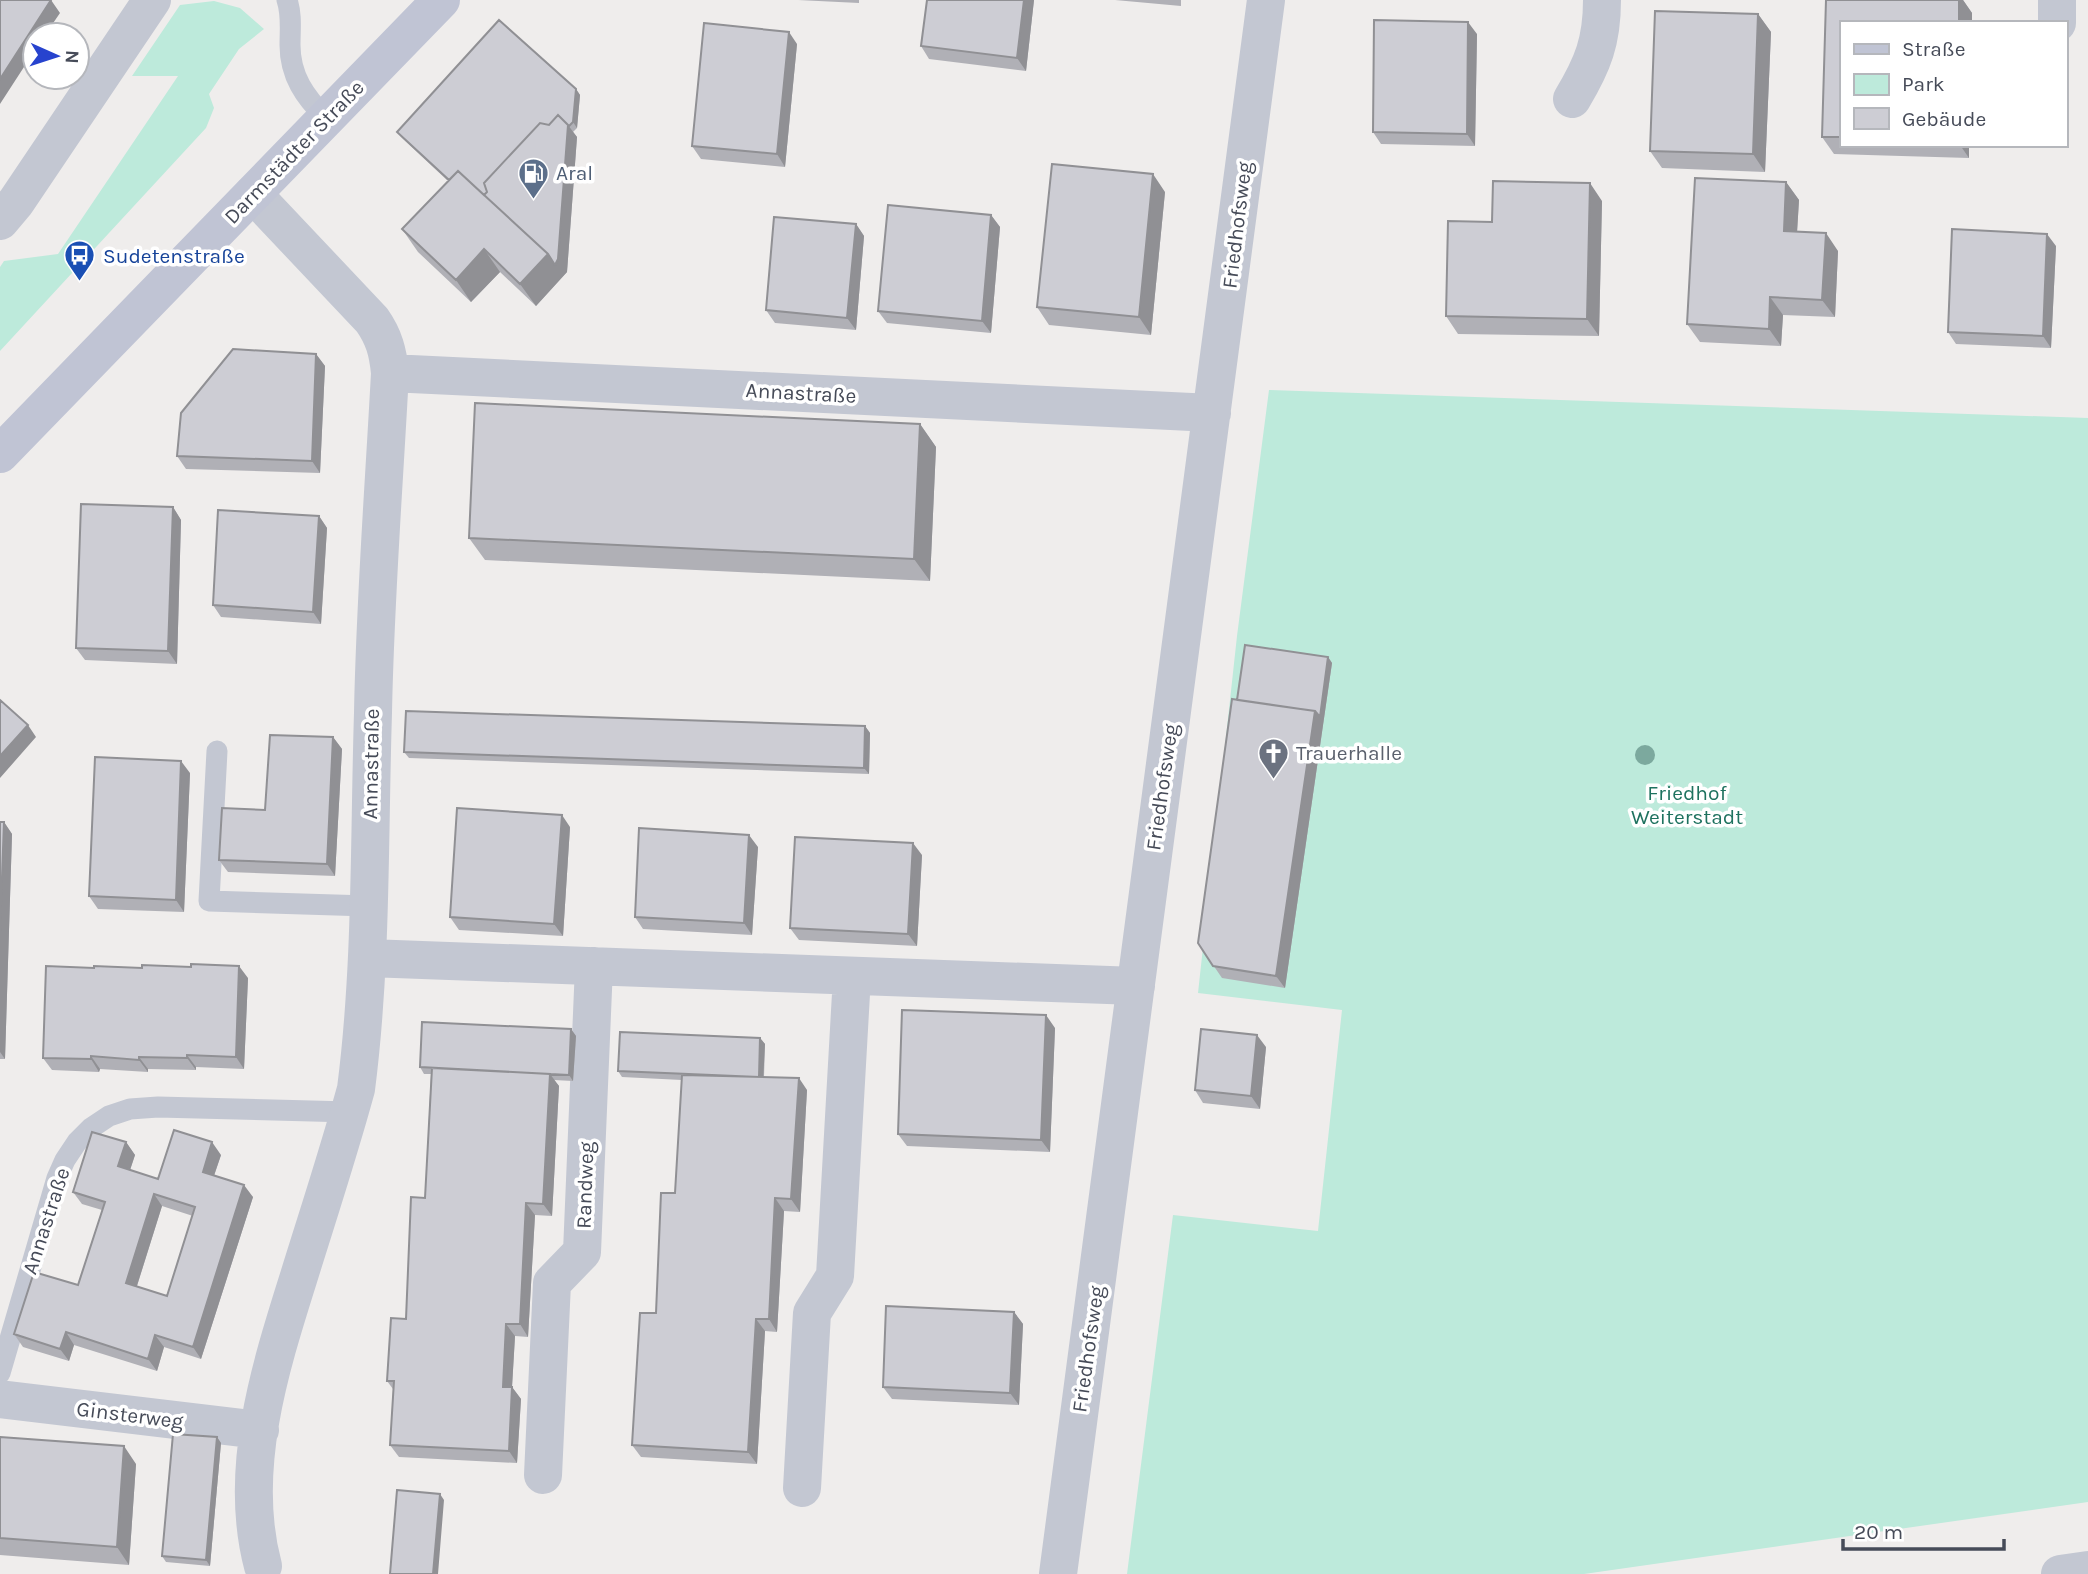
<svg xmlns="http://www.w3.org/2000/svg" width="2088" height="1574" viewBox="0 0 2088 1574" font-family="Karla,sans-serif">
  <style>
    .green { fill: #bdeadb }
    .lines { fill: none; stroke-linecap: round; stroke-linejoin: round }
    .lane { stroke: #c3c7d2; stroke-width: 21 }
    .street { stroke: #c3c7d2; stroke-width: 38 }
    .secondary { stroke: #c0c4d4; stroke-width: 38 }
    .tree { fill: #7ca99e }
    .wall { fill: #b0b0b6; fill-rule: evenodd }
    .shaded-wall { fill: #909094 }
    .building { fill: #cdcdd4; stroke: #909094; stroke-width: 2; fill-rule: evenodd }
    .labels { text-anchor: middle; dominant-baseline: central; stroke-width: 7; stroke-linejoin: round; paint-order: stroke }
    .street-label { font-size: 21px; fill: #464b58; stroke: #fff }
    .service-label { font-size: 21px; fill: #4e5e75; stroke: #fff; text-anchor: start }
    .transit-label { font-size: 21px; fill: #164399; stroke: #fff; text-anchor: start }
    .worship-label { font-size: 21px; fill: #5b616d; stroke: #fff; text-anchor: start }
    .park-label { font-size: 21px; fill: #1e725f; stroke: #fff }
  </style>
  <rect width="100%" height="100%" fill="#efedec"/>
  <path class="green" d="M214 1 240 8 264 29 239 49 209 94 214 108 206 128 0 351V267L4 261 58 254 178 76H132L180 5Z
    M1269 390 2088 418V1502L1584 1574H1127L1173 1215 1318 1231 1342 1010 1198 993 1237 636Z"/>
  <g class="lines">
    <path class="lane" d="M287 0C292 15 290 29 290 45 290 76 305 97 326 118
      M217 751 209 901 368 906
      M0 1373 57 1178 65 1160 77 1142 91 1128 109 1116 130 1109 158 1107 350 1112"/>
    <path class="street" d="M2057 0V23
      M1572 99C1593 64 1602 41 1602 0
      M253 194 372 320C384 337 388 352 390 373L1212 413
      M0 221 16 202 152 0
      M368 958 1136 986
      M0 1399 260 1430
      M543 1475 552 1283 582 1252 594 966
      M802 1488 812 1313 835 1276 852 976
      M263 1566C237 1469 271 1365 300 1273 319 1212 339 1151 356 1089 372 965 369 838 373 713 375 600 384 486 390 373
      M1058 1574 1266 0
      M2060 1574 2088 1570"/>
    <path class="secondary" d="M0 454 441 0"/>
  </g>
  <circle class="tree" cx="1645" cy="755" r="10"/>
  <path class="wall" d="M798 0H859V3Z
    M927 0H1034L1026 71 929 59 921 46Z
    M1115 0H1181V6Z
    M1826 0H1963L1972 13 1841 23V145H1969V158L1834 154 1822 137Z
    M1758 14 1771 32 1765 172 1662 168 1650 151Z
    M1477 34 1475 146 1381 144 1373 132Z
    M797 44 785 167 701 159 692 146Z
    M576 89 580 95 577 128 573 132 577 137 567 272 536 306 500 272 471 302 418 252 402 229 448 181 402 138 397 132Z
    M1786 182 1799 200 1797 232 1838 251 1835 317 1783 315 1781 346 1700 342 1687 324Z
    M1165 192 1151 335 1049 325 1037 307Z
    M1602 201 1599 336 1458 334 1446 316 1492 222Z
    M991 215 1000 227 991 333 887 323 878 311Z
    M856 224 864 236 856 330 775 323 766 310Z
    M2056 246 2051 348 1956 344 1948 332Z
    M316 354 325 366 320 473 186 469 177 456Z
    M920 424 936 447 930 581 485 560 469 538Z
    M173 507 181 520 177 664 85 660 76 648Z
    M319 516 327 528 321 624 221 617 213 605Z
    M1328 657 1332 663 1285 988 1222 978 1198 943 1237 700Z
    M865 726 870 733 869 774 409 758 404 752Z
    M333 737 342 749 335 876 228 872 219 860Z
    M190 773 184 912 98 909 89 896Z
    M0 822H4L12 834 5 1059H0Z
    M570 827 563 936 459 930 450 917Z
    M758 847 752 935 643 929 635 917Z
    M922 855 917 946 799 940 790 928Z
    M248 978 244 1069 196 1067V1070L148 1069V1072L100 1069 99 1072 52 1070 43 1058Z
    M1055 1028 1050 1152 907 1146 898 1134Z
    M571 1029 576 1036 573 1081 554 1080 559 1086 552 1216 535 1215 528 1337 515 1336 512 1387 521 1399 517 1463 399 1457 390 1445 393 1389 387 1381 406 1319 425 1198 431 1074H424L420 1067Z
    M760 1038 765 1044 764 1077 807 1090 800 1212 784 1211 777 1332 765 1331 757 1464 641 1457 632 1445 656 1313 675 1193 682 1080 622 1077 618 1071Z
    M1266 1047 1260 1109 1203 1103 1195 1090Z
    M126 1142 135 1155 130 1170 158 1179 221 1155 214 1176 253 1197 201 1359 164 1347 157 1371 74 1345 69 1361 23 1347 14 1334 78 1285 102 1210 82 1204 73 1192ZM162 1206 193 1216 167 1296 137 1286Z
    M1014 1312 1023 1324 1019 1405 892 1399 883 1387Z
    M0 1437 136 1464 129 1565 0 1555Z
    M217 1437 221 1443 210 1566 166 1562 162 1556Z"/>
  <path class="shaded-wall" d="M51 0 60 13 45 35H35V50L0 104V79Z
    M1024 0H1034L1026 71 1017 58Z
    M1959 0H1963L1972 13V23H1959Z
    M1758 14 1771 32 1765 172 1753 154Z
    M1468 22 1477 34 1475 146 1467 134Z
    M789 32 797 44 785 167 777 154Z
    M576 89 580 95 577 128 573 122Z
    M568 125 577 137 567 272 536 306 520 284Z
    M1960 145H1969V158Z
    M1153 174 1165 192 1151 335 1139 317Z
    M1786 182 1799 200 1796 249 1784 231Z
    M1590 183 1602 201 1599 336 1587 319Z
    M991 215 1000 227 991 333 982 321Z
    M856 224 864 236 856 330 847 318Z
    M1826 233 1838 251 1835 317 1822 300Z
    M2047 234 2056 246 2051 348 2043 336Z
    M484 249 500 272 471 302 456 280Z
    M1770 297 1783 315 1781 346 1769 329Z
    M316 354 325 366 320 473 312 461Z
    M920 424 936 447 930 581 914 559Z
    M173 507 181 520 177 664 168 651Z
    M319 516 327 528 321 624 313 612Z
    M1328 657 1332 663 1285 988 1276 976 1315 711Z
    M28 725 36 737 0 778V756Z
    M865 726 870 733 869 774 864 768Z
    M333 737 342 749 335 876 327 864Z
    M181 761 190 773 184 912 176 900Z
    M562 815 570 827 563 936 554 924Z
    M4 822 12 834 5 1059 0 1052V932Z
    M749 835 758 847 752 935 744 923Z
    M913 843 922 855 917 946 908 934Z
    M239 966 248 978 244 1069 236 1057Z
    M1046 1015 1055 1028 1050 1152 1041 1140Z
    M571 1029 576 1036 573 1081 569 1075Z
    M1257 1035 1266 1047 1260 1109 1251 1096Z
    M760 1038 765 1044 763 1083 759 1077Z
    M187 1055 196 1067V1070L187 1058Z
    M91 1056 100 1069 99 1072 91 1059Z
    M139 1057 148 1069V1072L139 1060Z
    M550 1074 559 1086 552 1216 543 1204Z
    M799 1078 807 1090 800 1212 791 1199Z
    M126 1142 135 1155 127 1179 118 1166Z
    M212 1142 221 1155 211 1184 203 1172Z
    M244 1185 253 1197 201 1359 193 1347Z
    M154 1194 162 1206 134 1295 126 1283Z
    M775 1198 784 1211 777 1332 769 1319Z
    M526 1203 535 1215 528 1337 520 1324Z
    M1014 1312 1023 1324 1019 1405 1010 1393Z
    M756 1319 765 1331 757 1464 748 1452Z
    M506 1324 515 1336 512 1387 521 1399 517 1463 509 1451 503 1387Z
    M66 1332 74 1345 69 1361 60 1349Z
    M155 1335 164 1347 157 1371 148 1359Z
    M217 1437 221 1443 210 1566 206 1560Z
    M124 1446 136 1464 129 1565 117 1547Z
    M440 1494 444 1500 438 1574H433Z"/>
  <path class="building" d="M0 0H51L0 79Z
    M927 0H1024L1017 58 921 46Z
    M1826 0H1959V23H1841V137H1822Z
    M1655 11 1758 14 1753 154 1650 151Z
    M499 20 576 89 573 122 568 127V125L558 115 549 125 540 123 484 183 487 192 484 195 458 171 449 180 397 132Z
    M1374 20 1468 22 1467 134 1373 132Z
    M704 23 789 32 777 154 692 146Z
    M558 115 568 125 558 259 555 265 548 254 484 195 487 192 484 183 540 123 549 125Z
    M1052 164 1153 174 1139 317 1037 307Z
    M458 171 548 254 520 284 484 249 456 280 402 229Z
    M1695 178 1786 182 1784 231 1826 233 1822 300 1770 297 1769 329 1687 324Z
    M1493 181 1590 183 1587 319 1446 316 1448 221 1492 222Z
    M888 205 991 215 982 321 878 311Z
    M774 217 856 224 847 318 766 310Z
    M1952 229 2047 234 2043 336 1948 332Z
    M233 349 316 354 312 461 177 456 181 413Z
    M475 403 920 424 914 559 469 538Z
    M81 504 173 507 168 651 76 648Z
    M218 510 319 516 313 612 213 605Z
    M1245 645 1328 657 1320 717 1315 711 1237 700Z
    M1232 699 1315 711 1276 976 1213 966 1198 943Z
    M0 700 28 725 0 756Z
    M406 711 865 726 864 768 404 752Z
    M270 735 333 737 327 864 219 860 222 808 265 810Z
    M95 757 181 761 176 900 89 896Z
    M457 808 562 815 554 924 450 917Z
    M0 822H4L0 932Z
    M639 828 749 835 744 923 635 917Z
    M795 837 913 843 908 934 790 928Z
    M191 964 239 966 236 1057 187 1055V1058L139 1057V1060L91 1056V1059L43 1058 46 966 94 968V966L142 968V965L191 967Z
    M902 1010 1046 1015 1041 1140 898 1134Z
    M422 1022 571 1029 569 1075 420 1067Z
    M1201 1029 1257 1035 1251 1096 1195 1090Z
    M620 1032 760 1038 759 1077 618 1071Z
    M432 1068 550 1074 543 1204 526 1203 520 1324H506L503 1387H512L509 1451 390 1445 394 1381H387L391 1318 406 1319 411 1197 425 1198Z
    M682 1075 799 1078 791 1199 775 1198 769 1319H756L748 1452 632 1445 640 1313H656L661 1193H675Z
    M174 1130 212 1142 203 1172 244 1185 193 1347 155 1335 148 1359 66 1332 60 1349 14 1334 34 1272 78 1285 105 1202 73 1192 92 1132 126 1142 118 1166 158 1179ZM154 1194 195 1207 167 1296 126 1283Z
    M886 1306 1014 1312 1010 1393 883 1387Z
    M173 1434 217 1437 206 1560 162 1556Z
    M0 1437 124 1446 117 1547 0 1538Z
    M397 1490 440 1494 433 1574H390Z"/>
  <defs>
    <symbol id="fuel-pin" viewBox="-11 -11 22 30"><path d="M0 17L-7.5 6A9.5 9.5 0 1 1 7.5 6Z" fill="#5c6f8a" stroke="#fff"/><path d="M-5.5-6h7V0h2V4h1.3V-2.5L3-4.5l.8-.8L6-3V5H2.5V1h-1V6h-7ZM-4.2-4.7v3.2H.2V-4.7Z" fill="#fff"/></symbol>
    <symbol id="bus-pin" viewBox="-11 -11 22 30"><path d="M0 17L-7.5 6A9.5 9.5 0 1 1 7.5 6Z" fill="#1a4fb4" stroke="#fff"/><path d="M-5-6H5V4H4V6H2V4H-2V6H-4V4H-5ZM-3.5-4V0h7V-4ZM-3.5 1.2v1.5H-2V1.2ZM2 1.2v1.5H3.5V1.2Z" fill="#fff"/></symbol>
    <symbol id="church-pin" viewBox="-11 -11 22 30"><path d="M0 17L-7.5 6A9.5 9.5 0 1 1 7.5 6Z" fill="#6b7280" stroke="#fff"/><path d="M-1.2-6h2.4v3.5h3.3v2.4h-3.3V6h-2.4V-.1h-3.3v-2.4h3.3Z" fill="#fff"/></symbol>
  </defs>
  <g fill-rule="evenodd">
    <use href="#fuel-pin" x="516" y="156" width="35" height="47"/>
    <use href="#bus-pin" x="62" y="238" width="35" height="47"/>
    <use href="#church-pin" x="1256" y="736" width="35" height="47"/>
  </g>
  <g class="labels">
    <g class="street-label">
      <text transform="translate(294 152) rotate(-46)">Darmstädter Straße</text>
      <text transform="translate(1237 225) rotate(-83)">Friedhofsweg</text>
      <text transform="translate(801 393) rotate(3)">Annastraße</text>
      <text transform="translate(371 764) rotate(-89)">Annastraße</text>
      <text transform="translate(1162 787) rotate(-82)">Friedhofsweg</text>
      <text transform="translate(585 1185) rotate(-88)">Randweg</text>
      <text transform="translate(46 1221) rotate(-72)">Annastraße</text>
      <text transform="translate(1088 1349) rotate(-82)">Friedhofsweg</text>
      <text transform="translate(130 1415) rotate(7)">Ginsterweg</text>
    </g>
    <g class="service-label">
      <text x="556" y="173">Aral</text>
    </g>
    <g class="transit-label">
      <text x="103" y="256">Sudetenstraße</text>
    </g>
    <g class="worship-label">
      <text x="1296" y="753">Trauerhalle</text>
    </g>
    <g class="park-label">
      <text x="1687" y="793">Friedhof<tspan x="1687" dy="24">Weiterstadt</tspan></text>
    </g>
  </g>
  <rect x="1840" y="21" width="228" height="126" fill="#ffffff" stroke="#b5b7bc" stroke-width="2"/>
  <rect x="1854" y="44" width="35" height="10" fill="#c0c4d4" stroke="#b5b7bc" stroke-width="2"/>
  <text x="1902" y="56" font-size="21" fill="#464b58">Straße</text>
  <rect x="1854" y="74" width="35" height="21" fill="#bdeadb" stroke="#b5b7bc" stroke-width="2"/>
  <text x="1902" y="91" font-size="21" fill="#464b58">Park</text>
  <rect x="1854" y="108" width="35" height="21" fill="#cdcdd4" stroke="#b5b7bc" stroke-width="2"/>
  <text x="1902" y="126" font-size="21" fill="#464b58">Gebäude</text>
  <g transform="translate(56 56) rotate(93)"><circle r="33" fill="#ffffff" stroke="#b5b7bc" stroke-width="2"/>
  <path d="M0-5L12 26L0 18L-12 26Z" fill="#2743ce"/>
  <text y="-10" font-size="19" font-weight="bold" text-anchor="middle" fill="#464b58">N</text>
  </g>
  <path d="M1843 1539v10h161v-10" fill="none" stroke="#464b58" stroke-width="3.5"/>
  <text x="1854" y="1539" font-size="21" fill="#464b58" stroke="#ffffff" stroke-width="5" paint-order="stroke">20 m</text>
</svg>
